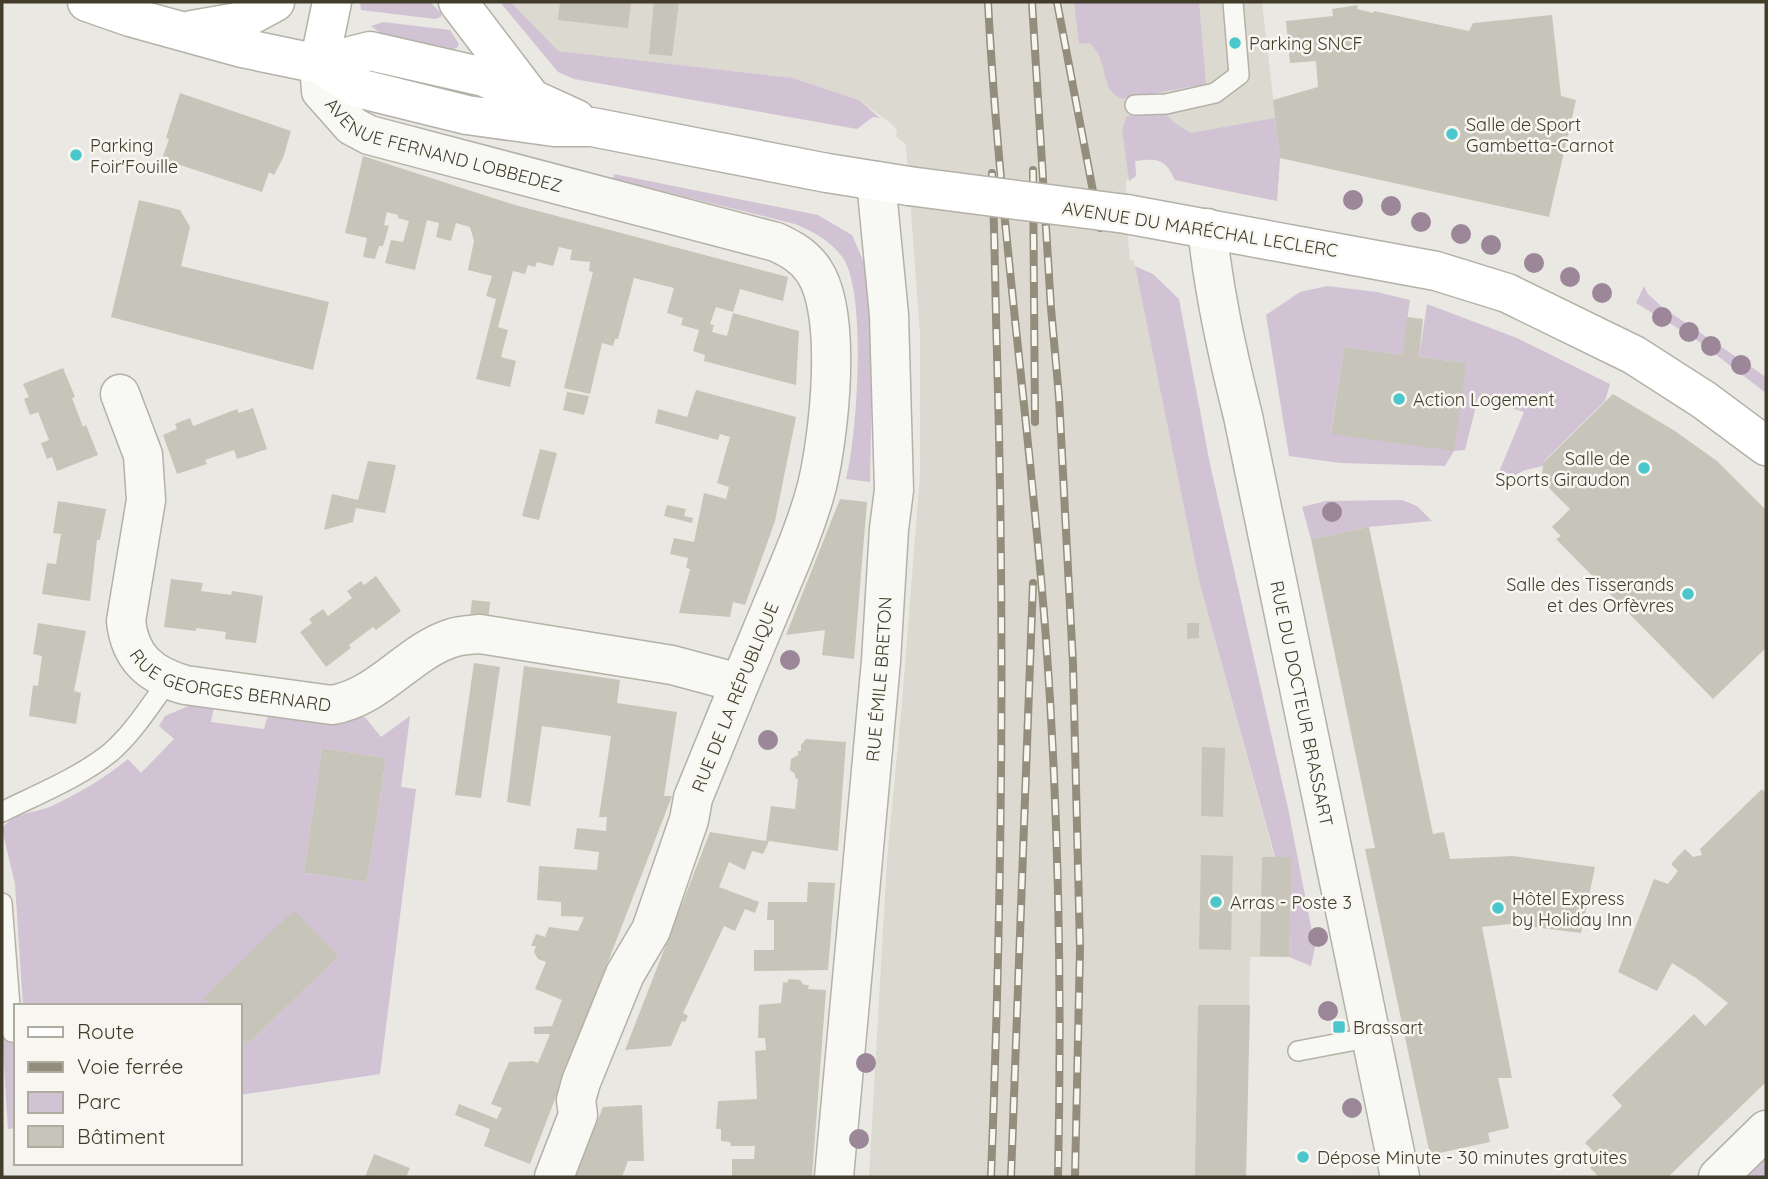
<svg xmlns="http://www.w3.org/2000/svg" width="1768" height="1179" viewBox="0 0 1768 1179" font-family="Quicksand,sans-serif">
  <style>
    .built { fill: #dcd9d0 }
    .green { fill: #d2c3d4; fill-rule: evenodd }
    .building { fill: #c7c4b9 }
    .lines { fill: none; stroke-linecap: round; stroke-linejoin: round }
    .service-casing { stroke: #b4b1a7; stroke-width: 22 }
    .minor-casing { stroke: #b4b1a7; stroke-width: 41 }
    .secondary-casing { stroke: #b4b1a7; stroke-width: 41 }
    .service { stroke: #f8f8f5; stroke-width: 19 }
    .minor { stroke: #f8f8f5; stroke-width: 38 }
    .secondary { stroke: #fff; stroke-width: 38 }
    .rail-casing { stroke: #938e7c; stroke-width: 8 }
    .rail { stroke: #f7f6f1; stroke-width: 5; stroke-dasharray: 16; stroke-linecap: butt }
    .secondary-bridge-casing { stroke: #b4b1a7; stroke-width: 41; stroke-linecap: butt }
    .secondary-bridge { stroke: #fff; stroke-width: 38 }
    .tree { fill: #9c8799 }
    .poi-dot { fill: #4bc7cb; stroke: #f7f6f1; stroke-width: 2.5 }
    .labels { text-anchor: middle; dominant-baseline: central; stroke-width: 5; stroke-linejoin: round; paint-order: stroke }
    .poi-label { font-size: 18px; fill: #413d2a; stroke: #f7f6f1; text-anchor: start }
    .street-label { font-size: 18px; fill: #413d2a; stroke: #f7f6f1 }
  </style>
  <rect width="100%" height="100%" fill="#eae8e2"/>
  <path class="built" d="M511 2H1262L1280 158 1277 201 1175 180 1168 165 1153 158 1135 161 1136 176 1126 181V214L1130 260 1134 261 1199 581 1274 856 1292 857 1289 957H1250L1246 1177H869L887 860 902 703 920 475V334L906 145 896 136 897 131 893 125 859 100 793 78 557 51Z"/>
  <path class="green" d="M360 2H430L441 13V17L435 19 361 10Z
    M500 2H511L558 51 793 78 859 100 880 118 873 117 857 129 574 79 558 72Z
    M1074 2H1199L1206 84 1123 99C1097 90 1111 60 1089 43L1079 44Z
    M383 22 450 30 459 44 457 48 450 50 383 35 371 26Z
    M1146 112H1164L1173 122 1191 133 1275 118 1280 158 1277 201 1175 180C1165 159 1159 158 1135 161L1136 176 1129 181 1122 129 1127 116Z
    M614 174 818 215 852 235 868 272 873 337 870 482 846 479C857 436 867 294 843 258 831 241 814 232 795 224L613 179Z
    M1135 266 1153 274 1179 299 1210 464 1288 808 1315 947 1311 966 1289 957 1292 858 1275 857 1199 581Z
    M1327 286 1377 292 1410 300 1402 355 1344 347 1331 433 1465 363 1419 357 1427 304 1517 338 1610 384 1605 401 1543 462V466L1525 470 1506 480 1498 474 1524 412 1478 398 1465 450 1454 451 1445 466 1340 463 1289 456 1266 315 1300 292Z
    M1644 286 1648 294 1662 307 1766 377V393L1694 338 1636 303Z
    M1402 500 1417 506 1432 521 1369 527 1311 539 1302 507 1326 501Z
    M193 704 214 707 211 722 264 729 269 712 304 721 365 717 381 737 410 716 401 787 416 789 380 1074 240 1095V1036L248 1044 339 956 294 911 211 1006H23L15 884 2 829C14 811 35 814 54 805 81 792 105 778 128 759L141 773 174 739 159 726 165 716ZM322 748 386 758 367 882 304 873Z
    M16 1034V1128L8 1129 2 1035Z
    M1766 1146V1177H1734Z"/>
  <path class="building" d="M560 2H631L628 28 558 20Z
    M654 2H679L672 56 649 54Z
    M1358 5 1357 9 1373 13 1374 11 1469 31 1473 23 1552 15 1561 96 1576 100 1549 217 1280 158 1273 100 1318 87 1316 61 1290 63 1286 21 1333 16 1332 9Z
    M180 93 291 131 283 158 274 175 269 172 262 192 162 159 169 139 166 138Z
    M363 156 515 205 788 277 783 301 740 289 733 312 716 307 710 324 714 325 712 332 727 336 733 313 799 331 796 385 704 361 705 355 693 351 699 330 681 325 683 318 667 313 674 288 634 278 618 339H615L613 346 602 343 590 394 564 388 593 272 589 271 590 262 570 260 572 250 559 247 553 266 537 262 535 267 528 265 525 274 513 271 498 327 508 330 501 357 516 361 510 387 476 379 496 299 486 296 492 276 468 270 474 241 470 227 456 223 451 241 436 237 439 223 427 220 415 270 385 263 391 240 403 242 409 221 398 218V215L387 212 384 225 389 226 383 246H379L375 259 363 257 367 238 345 233Z
    M139 200 180 210 190 227 181 266 329 302 313 370 111 317Z
    M1407 317 1423 319 1419 357 1466 363 1454 451 1331 434 1344 347 1402 355Z
    M63 368 75 397 72 398 83 427 86 425 98 455 57 471 52 457 47 459 41 443 49 440 38 412 30 415 24 399 29 397 23 384Z
    M696 390 796 417 775 521 745 605 733 602 730 617 679 613 690 569 686 568 688 558 670 554 674 538 694 542 704 493 726 499 729 487 717 483 730 437 720 434 718 440 655 423 658 409 687 417Z
    M567 392 589 396 584 415 563 410Z
    M1613 394 1675 431 1717 461 1766 510V648L1713 699 1556 539 1561 536 1552 527 1570 509 1542 481 1543 463Z
    M253 408 267 449 237 459 234 450 205 460 207 464 177 474 163 435 177 429 175 424 190 418 193 426 237 409 239 413Z
    M540 449 557 453 539 520 522 516Z
    M368 461 396 465 385 513 356 508 353 522 324 530 332 494 358 500Z
    M840 499 867 502 854 659 822 655 825 630 786 635Z
    M58 501 106 509 100 540H97L90 601 42 594 47 563 56 564 61 534 53 533Z
    M667 505 686 509 684 516 693 518 692 523 664 516Z
    M1369 527 1433 834 1444 832 1450 859 1513 856 1595 867 1581 933 1510 924 1482 927 1512 1078H1498L1509 1128 1488 1133 1490 1142 1430 1155 1365 849 1375 848 1311 539Z
    M376 576 401 611 376 630 373 627 349 645 351 648 326 667 300 632 312 623 309 619 323 609 328 616 352 598 347 591 361 581 364 585Z
    M171 579 203 583 201 591 231 595 232 591 263 596 256 643 225 639 226 632 196 628V631L164 627Z
    M472 600 490 602 488 620 470 618Z
    M38 623 86 631 74 691 81 693 76 724 29 716 33 685 38 686 42 656 33 654Z
    M1187 623H1199V638L1187 639Z
    M474 663 500 667 481 798 455 795Z
    M524 666 620 680 617 703 677 712 664 796H672L530 1164 484 1146 490 1129 455 1115 459 1104 497 1119 502 1108 491 1104 509 1062 533 1061 538 1063 550 1034H534V1027L552 1026 562 1000 535 989 546 962 538 959 534 952 536 946H531L536 934 545 937 549 927 578 931 584 917 561 916V902L537 900 539 866 597 870 599 852 574 849 577 828 606 831 607 817H599L611 736 542 726 530 806 507 802Z
    M806 739 846 742 838 851 769 841 763 854 752 851 745 870 729 862 719 887 759 902 755 913 745 909 735 931 724 926 683 1013 688 1016 685 1022 682 1021 671 1046 625 1050 710 832 766 841 771 806 795 809 798 779 795 778V774L790 770 791 759 798 755V751H801V745Z
    M1202 747 1225 748 1223 817 1201 816Z
    M322 748 386 758 367 882 304 873Z
    M1762 789 1766 794V1082L1668 1177H1599L1590 1168 1600 1158 1585 1143 1622 1106 1612 1095 1694 1014 1705 1026 1728 1003 1696 978 1672 963 1657 991 1618 972 1654 879 1668 884 1678 871 1671 864 1685 849 1693 857 1702 855 1700 849Z
    M1201 855 1233 856 1231 950 1199 949Z
    M1262 857H1292L1289 957 1260 956Z
    M808 882 835 883 828 970 754 971V950H774V920H767L768 902H807Z
    M294 910 339 956 248 1044 240 1036V1006H211L203 998Z
    M789 979 800 980 804 985H809L808 989 826 990 812 1177H732V1159H754L755 1146H731L730 1142 721 1141V1129H716L718 1101 757 1099 755 1051 766 1050 765 1038H758L759 1005 781 1003 783 982 787 983Z
    M1198 1005H1250L1246 1177H1195Z
    M642 1105 644 1161H628L622 1177H575L603 1107Z
    M374 1154 410 1168 406 1177H365Z"/>
  <g class="lines">
    <defs>
      <path id="service" d="M1135 105 1166 104 1215 93 1239 75 1233 2
        M2 812C38 794 79 778 111 752 134 732 151 704 169 680
        M2 903 12 1032
        M1298 1051 1372 1037"/>
      <g id="minor">
        <path id="s1" d="M319 64 321 91 352 126 369 135 776 242C791 249 804 256 814 271 843 314 829 436 817 486 806 528 787 570 770 611 744 673 718 736 693 798L689 820 651 930 625 974 581 1082 576 1100 578 1115 554 1177"/>
        <path id="s2" d="M1207 228C1214 293 1227 352 1243 416L1400 1177"/>
        <path id="s3" d="M120 394 143 455 146 500 126 621C130 658 150 675 185 685L332 705C380 697 408 652 452 638 461 635 471 635 480 634L672 665 739 683"/>
        <path id="s4" d="M834 1177 881 661 889 529 894 490 889 315 876 181"/>
        <path d="M1718 1177 1766 1130"/>
      </g>
      <path id="secondary" d="M87 2 130 17 242 48 319 64 358 88 467 115 554 127H592L827 173 909 186
        M458 2 528 94
        M192 30 238 22 275 2
        M319 64 370 51 484 77 576 119
        M319 64 332 2
        M1126 214 1436 271 1507 293 1634 355 1704 400 1766 446"/>
    </defs>
    <use href="#service" class="service-casing"/>
    <use href="#minor" class="minor-casing"/>
    <use href="#secondary" class="secondary-casing"/>
    <use href="#service" class="service"/>
    <use href="#minor" class="minor"/>
    <use href="#secondary" class="secondary"/>
    <defs>
      <path id="rail" d="M988 2C999 215 1030 426 1046 639 1059 818 1062 997 1058 1177
        M1032 2 1051 308 1059 397 1073 664 1080 948 1075 1177
        M1057 2 1100 228
        M1033 170 1035 422
        M991 1177C1002 902 1005 628 997 353 995 293 995 233 992 173
        M1011 1177 1033 583"/>
    </defs>
    <use href="#rail" class="rail-casing"/>
    <use href="#rail" class="rail"/>
    <defs>
      <path id="secondary-bridge" d="M909 186 1126 214"/>
    </defs>
    <use href="#secondary-bridge" class="secondary-bridge-casing"/>
    <use href="#secondary-bridge" class="secondary-bridge"/>
  </g>
  <g class="tree">
    <circle cx="1353" cy="200" r="10"/>
    <circle cx="1391" cy="206" r="10"/>
    <circle cx="1421" cy="222" r="10"/>
    <circle cx="1461" cy="234" r="10"/>
    <circle cx="1491" cy="245" r="10"/>
    <circle cx="1534" cy="263" r="10"/>
    <circle cx="1570" cy="277" r="10"/>
    <circle cx="1602" cy="293" r="10"/>
    <circle cx="1662" cy="317" r="10"/>
    <circle cx="1689" cy="332" r="10"/>
    <circle cx="1711" cy="346" r="10"/>
    <circle cx="1741" cy="365" r="10"/>
    <circle cx="1332" cy="512" r="10"/>
    <circle cx="790" cy="660" r="10"/>
    <circle cx="768" cy="740" r="10"/>
    <circle cx="1318" cy="937" r="10"/>
    <circle cx="1328" cy="1011" r="10"/>
    <circle cx="866" cy="1063" r="10"/>
    <circle cx="1352" cy="1108" r="10"/>
    <circle cx="859" cy="1139" r="10"/>
  </g>
  <g class="poi-dot">
    <circle cx="1235" cy="43" r="7"/>
    <circle cx="1452" cy="134" r="7"/>
    <circle cx="76" cy="155" r="7"/>
    <circle cx="1399" cy="399" r="7"/>
    <circle cx="1644" cy="468" r="7"/>
    <circle cx="1688" cy="594" r="7"/>
    <circle cx="1216" cy="902" r="7"/>
    <circle cx="1498" cy="908" r="7"/>
    <rect x="1332" y="1020" width="14" height="14" rx="3.5"/>
    <circle cx="1303" cy="1157" r="7"/>
  </g>
  <g class="labels">
    <g class="poi-label">
      <text x="1249" y="43">Parking SNCF</text>
      <text x="1466" y="124">Salle de Sport<tspan x="1466" dy="21">Gambetta-Carnot</tspan></text>
      <text x="90" y="145">Parking<tspan x="90" dy="21">Foir'Fouille</tspan></text>
      <text x="1413" y="399">Action Logement</text>
      <text x="1630" y="458" text-anchor="end">Salle de<tspan x="1630" dy="21">Sports Giraudon</tspan></text>
      <text x="1674" y="584" text-anchor="end">Salle des Tisserands<tspan x="1674" dy="21">et des Orfèvres</tspan></text>
      <text x="1512" y="898">Hôtel Express<tspan x="1512" dy="21">by Holiday Inn</tspan></text>
      <text x="1230" y="902">Arras - Poste 3</text>
      <text x="1353" y="1027">Brassart</text>
      <text x="1317" y="1157">Dépose Minute - 30 minutes gratuites</text>
    </g>
    <g class="street-label">
      <text stroke="none"><textPath href="#s1" startOffset="166">AVENUE FERNAND LOBBEDEZ</textPath></text>
      <text transform="translate(1200 229) rotate(9)">AVENUE DU MARÉCHAL LECLERC</text>
      <text stroke="none"><textPath href="#s3" startOffset="369">RUE GEORGES BERNARD</textPath></text>
      <text stroke="none"><textPath href="#s4" startOffset="500">RUE ÉMILE BRETON</textPath></text>
      <text transform="translate(735 697) rotate(-68)">RUE DE LA RÉPUBLIQUE</text>
      <text stroke="none"><textPath href="#s2" startOffset="485">RUE DU DOCTEUR BRASSART</textPath></text>
    </g>
  </g>
  <rect width="1768" height="1179" fill="none" stroke="#413d2a" stroke-width="7"/>
  <rect x="14" y="1004" width="228" height="161" fill="#f7f6f1" stroke="#aeaca1" stroke-width="2"/>
  <rect x="28" y="1027" width="35" height="10" fill="#ffffff" stroke="#aeaca1" stroke-width="2"/>
  <text x="77" y="1039" font-size="21" fill="#413d2a">Route</text>
  <rect x="28" y="1062" width="35" height="10" fill="#938e7c" stroke="#aeaca1" stroke-width="2"/>
  <text x="77" y="1074" font-size="21" fill="#413d2a">Voie ferrée</text>
  <rect x="28" y="1092" width="35" height="21" fill="#d2c3d4" stroke="#aeaca1" stroke-width="2"/>
  <text x="77" y="1109" font-size="21" fill="#413d2a">Parc</text>
  <rect x="28" y="1126" width="35" height="21" fill="#c7c4b9" stroke="#aeaca1" stroke-width="2"/>
  <text x="77" y="1144" font-size="21" fill="#413d2a">Bâtiment</text>
</svg>
